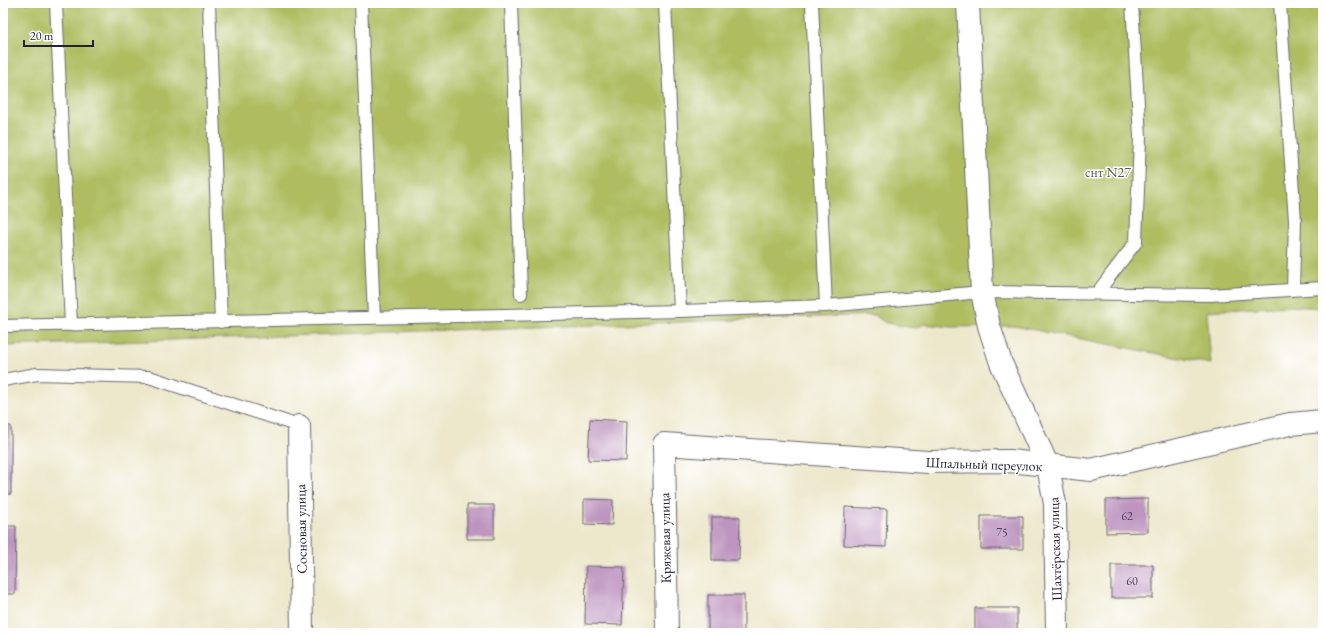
<svg xmlns="http://www.w3.org/2000/svg" width="1326" height="636" viewBox="0 0 1326 636" font-family="'EB Garamond',serif">
  <style>
    .green { fill: #afbd60; stroke: #68704e }
    .building { fill: #be95c0 }
    .lines { fill: none; stroke-linecap: round; stroke-linejoin: round }
    .service-casing { stroke: #69676e; stroke-width: 14 }
    .minor-casing { stroke: #69676e; stroke-width: 24 }
    .service { stroke: #fff; stroke-width: 12 }
    .minor { stroke: #fff; stroke-width: 22 }
    .labels { text-anchor: middle; dominant-baseline: central; stroke-width: 3; stroke-linejoin: round; paint-order: stroke }
    .number-label { font-size: 12px; fill: #493f5c }
    .park-label { font-size: 14px; fill: #5a604a; stroke: #fff }
    .street-label { font-size: 14px; fill: #22223b; stroke: #fff }
  </style>
  <rect width="100%" height="100%" fill="#fff"/>
  <filter id="ink" filterUnits="userSpaceOnUse"><feTurbulence type="fractalNoise" baseFrequency=".025" numOctaves="2"/><feDisplacementMap in="SourceGraphic" scale="8" xChannelSelector="R" yChannelSelector="G"/><feConvolveMatrix kernelMatrix="1 2 1 2 8 2 1 2 1" color-interpolation-filters="sRGB"/></filter>
  <filter id="wash" filterUnits="userSpaceOnUse"><feTurbulence type="fractalNoise" baseFrequency=".012" numOctaves="4" result="noise"/><feDisplacementMap in="SourceGraphic" scale="16" xChannelSelector="R" yChannelSelector="G"/><feGaussianBlur stdDeviation="0.9" result="paint"/><feColorMatrix in="noise" values="0 0 0 0 0 0 0 0 0 0 0 0 0 0 0 0 0 1.4 0 .05"/><feComposite in="paint" operator="in"/></filter>
  <g filter="url(#wash)">
    <rect width="100%" height="100%" fill="#ede8cc"/>
    <path class="green" d="M3 3H1323V308L1289 306 1207 311 1211 364 1014 326 952 327 925 324 915 328 886 323 874 315 3 346Z"/>
    <g id="blocks">
      <path class="building" d="M590 419 627 421 626 461 588 460Z
        M3 426H11V494H3Z
        M584 499 613 500 612 525 584 524Z
        M1148 499V532L1106 533V500Z
        M467 505H494V539H467Z
        M845 507 887 509 886 547 844 545Z
        M981 516H1023V549H981Z
        M712 517H740L739 560H712Z
        M3 526H16L15 594H3Z
        M1111 565H1153V598H1111Z
        M586 566 624 567 622 625 585 624Z
        M708 595H744V633H708Z
        M975 608H1017V633H975Z"/>
    </g>
  </g>
  <g filter="url(#ink)">
    <use href="#blocks" fill-opacity="0" stroke="#69676e" stroke-width="1"/>
    <g class="lines">
      <defs>
        <path id="service" d="M56 3 71 325
          M209 3 221 322
          M361 3 374 318
          M511 3 521 294
          M665 3 680 311
          M812 3 826 306
          M1280 3 1295 221 1293 290
          M1097 293 1136 242 1140 137 1132 3
          M3 326 680 311 826 306 982 292 1210 295 1323 288
          M3 380 37 374 149 377 299 426"/>
        <path id="minor" d="M968 3 982 292 989 326 1001 363 1048 466 1055 504 1057 633
          M299 426 302 633
          M667 633 664 444 928 462 1010 461 1091 470 1290 424 1323 421"/>
      </defs>
      <use href="#service" class="service-casing"/>
      <use href="#minor" class="minor-casing"/>
      <use href="#service" class="service"/>
      <use href="#minor" class="minor"/>
    </g>
  </g>
  <g class="labels">
    <g class="number-label">
      <text x="1127" y="516">62</text>
      <text x="1002" y="532">75</text>
      <text x="1132" y="581">60</text>
    </g>
    <g class="park-label">
      <text x="1108" y="172">снт N27</text>
    </g>
    <g class="street-label">
      <text transform="translate(984 464) rotate(2)">Шпальный переулок</text>
      <text transform="translate(301 529) rotate(-91)">Сосновая улица</text>
      <text transform="translate(665 538) rotate(-91)">Кряжевая улица</text>
      <text transform="translate(1055 549) rotate(-92)">Шахтёрская улица</text>
    </g>
  </g>
  <rect width="1326" height="636" fill="none" stroke="#fff" stroke-width="16"/>
  <path d="M24 40v6h69v-6" fill="none" stroke="#22223b" stroke-width="2"/>
  <text x="30" y="40" font-size="12" fill="#22223b" stroke="#ffffff" stroke-width="3" paint-order="stroke">20 m</text>
</svg>
